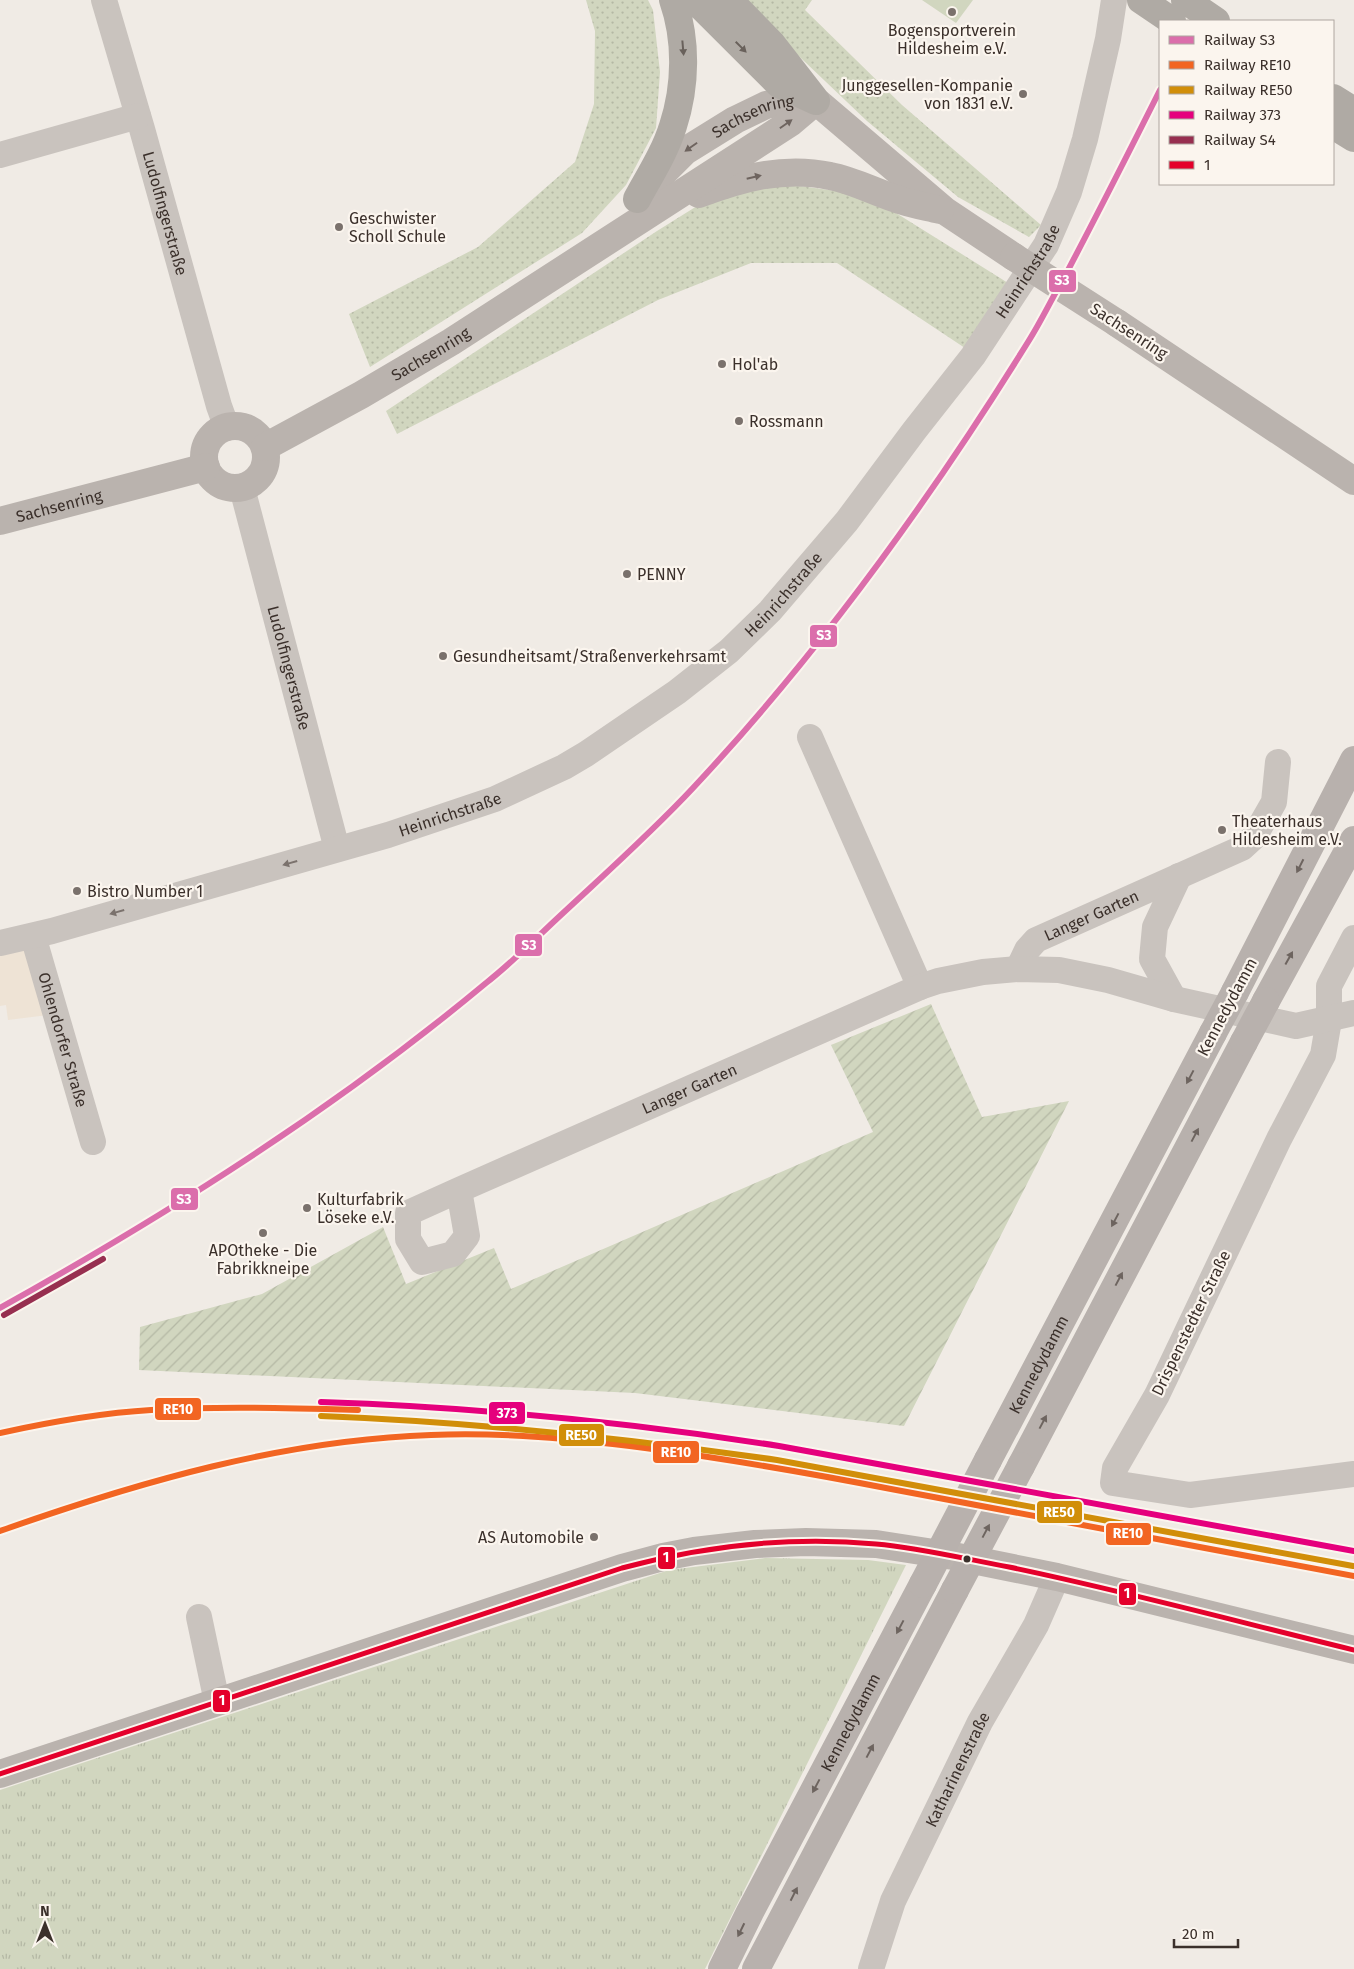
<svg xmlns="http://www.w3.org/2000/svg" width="1354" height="1969" viewBox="0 0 1354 1969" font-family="'Fira Sans',sans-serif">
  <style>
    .grass { fill: url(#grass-dots) }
    .park { fill: url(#park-tufts) }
    .garden { fill: url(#garden-furrows) }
    .pitch { fill: #d1d6bf }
    .plaza { fill: #eee3d5 }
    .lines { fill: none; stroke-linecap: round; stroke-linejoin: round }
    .street { stroke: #c9c3be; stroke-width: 26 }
    .secondary { stroke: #bab3ae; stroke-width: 28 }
    .primary { stroke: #b8b1ad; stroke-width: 28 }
    .highway { stroke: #afaaa4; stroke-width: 28 }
    .secondary-bridge { stroke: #bab3ae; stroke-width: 28 }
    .primary-bridge { stroke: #b8b1ad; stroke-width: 28 }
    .bus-1-casing { stroke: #fbf5ee; stroke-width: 9 }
    .bus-1 { stroke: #e4002b; stroke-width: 5 }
    .rail-1-casing { stroke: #fbf5ee; stroke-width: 10 }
    .rail-2-casing { stroke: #fbf5ee; stroke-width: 10 }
    .rail-3-casing { stroke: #fbf5ee; stroke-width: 10 }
    .rail-4-casing { stroke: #fbf5ee; stroke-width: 10 }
    .rail-5-casing { stroke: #fbf5ee; stroke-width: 10 }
    .rail-1 { stroke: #db6eab; stroke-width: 6 }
    .rail-2 { stroke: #f26522; stroke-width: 6 }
    .rail-3 { stroke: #d18e09; stroke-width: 6 }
    .rail-4 { stroke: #e5007d; stroke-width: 6 }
    .rail-5 { stroke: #972f50; stroke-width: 6 }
    .oneway { fill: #69615b }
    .oneway2 { fill: #6e645f }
    .oneway3 { fill: #7b726d }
    .oneway4 { fill: #6d645f }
    .poi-dot { fill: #7a716c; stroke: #fbf5ee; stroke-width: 2 }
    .bus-dot { fill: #3b302b; stroke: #fbf5ee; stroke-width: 2 }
    .labels { text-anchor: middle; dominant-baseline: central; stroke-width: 4.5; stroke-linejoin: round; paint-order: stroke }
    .poi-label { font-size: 16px; fill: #3b302b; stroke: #fbf5ee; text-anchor: start }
    .street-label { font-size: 16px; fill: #3b302b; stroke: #fbf5ee }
    .line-badge { stroke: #fbf5ee; stroke-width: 2 }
    .badge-label { font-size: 14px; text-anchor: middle; font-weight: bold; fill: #fff }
  </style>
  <defs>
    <pattern id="grass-dots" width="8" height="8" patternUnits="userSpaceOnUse" patternTransform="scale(1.25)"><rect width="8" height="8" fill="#d1d6bf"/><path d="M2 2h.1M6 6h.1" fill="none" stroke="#b4b8a4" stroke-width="1.8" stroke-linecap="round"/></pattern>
    <pattern id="park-tufts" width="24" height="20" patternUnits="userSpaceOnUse" patternTransform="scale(1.25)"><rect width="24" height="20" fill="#d1d6bf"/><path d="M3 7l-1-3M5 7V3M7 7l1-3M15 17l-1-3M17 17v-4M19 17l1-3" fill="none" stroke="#b4b8a4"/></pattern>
    <pattern id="garden-furrows" width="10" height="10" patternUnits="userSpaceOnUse" patternTransform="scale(1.25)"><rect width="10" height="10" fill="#d1d6bf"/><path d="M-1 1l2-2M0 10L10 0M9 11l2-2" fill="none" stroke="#b4b8a4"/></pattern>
  </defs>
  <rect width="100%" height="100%" fill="#f0ebe5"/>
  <path class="grass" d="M586 0H648L653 10 660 72 656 128 626 185 582 233 370 367 349 314 478 247 575 162 594 104 595 31Z
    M740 0H812L805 10 902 105 1041 225 1029 237 958 197 867 121Z
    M792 185 844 192 896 213 1021 291 977 356 837 263H751L658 300 397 434 386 411 657 231 705 201 740 190Z"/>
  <path class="park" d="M765 1558 868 1560 906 1565 705 1969H0V1790L669 1570Z"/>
  <path class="garden" d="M931 1004 982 1117 1069 1101 904 1426 635 1393 139 1370 140 1327 262 1294 383 1227 406 1284 494 1248 511 1289 873 1132 831 1045Z"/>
  <path class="pitch" d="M922 0H973L956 23Z"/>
  <path class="plaza" d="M33 936 56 1014 8 1020 6 1005 0 1006V943Z"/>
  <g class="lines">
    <g class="street">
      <path id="s1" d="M104 0 142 129 219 406 227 428"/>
      <path d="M0 155 138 116"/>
      <path id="s2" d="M242 488 337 849"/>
      <path d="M810 737 920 987"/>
      <path id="s3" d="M33 936 93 1142"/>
      <path d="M1354 938 1329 986V1020L1323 1055 1279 1139 1157 1395 1115 1468 1113 1483 1190 1495 1354 1474"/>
      <path id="s4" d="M0 943 52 931 388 835 495 799 564 767 586 754 677 692 729 651 770 611 847 521 914 431 973 356 1046 245 1069 192 1085 139 1108 39 1114 0"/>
      <path id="s5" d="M1018 969 1027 950 1036 940 1242 848 1254 837 1274 802 1278 762"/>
      <path d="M1174 999 1152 959 1155 927 1179 876"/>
      <path id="s6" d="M459 1190 467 1236 453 1254 422 1262 408 1239V1213L459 1190 920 987 938 981 983 972 1018 969 1059 970 1108 980 1174 999 1296 1026 1354 1013"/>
      <path d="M199 1617 217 1702"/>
      <path id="s7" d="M871 1969 893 1901 980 1722 1036 1625 1057 1577"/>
    </g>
    <g class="secondary">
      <path id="s8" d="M647 189 685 151 735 120 766 105 786 101H816L945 211 1014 257"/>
      <path d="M699 194C742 178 784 166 830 176 856 181 878 194 903 201 915 205 928 207 940 210"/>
      <path d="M1117 323 1354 481"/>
      <circle cx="235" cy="457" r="31"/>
      <path id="s9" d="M265 447 361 395 451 342 790 123 816 101"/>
      <path id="s10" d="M0 521 206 467"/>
      <path d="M0 1774 622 1568 663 1557 694 1551 755 1544 806 1542 876 1544 953 1556 1057 1577 1354 1650"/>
    </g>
    <g class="primary">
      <path d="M1235 992 1354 760"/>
      <path d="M1266 1001 1354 840"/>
      <path id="s11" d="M988 1460 1213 1033"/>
      <path d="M1021 1466 1244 1042"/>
      <path id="s12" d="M722 1969 750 1912 923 1584"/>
      <path d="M756 1969 955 1590"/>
    </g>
    <path class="highway" d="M695 0 779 84 816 101
      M729 0 772 44 814 98
      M1141 0 1172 21
      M1185 0 1216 21
      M1333 98 1354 111
      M1333 125 1354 138
      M637 199C650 175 665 152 673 126 686 86 687 40 673 0"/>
    <path class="secondary-bridge" d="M1014 257 1117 323"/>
    <path class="primary-bridge" d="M1213 1033 1235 992
      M1244 1042 1266 1001
      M923 1584 988 1460
      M955 1590 1021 1466"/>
    <defs>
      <path id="bus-1" d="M0 1774 622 1568C704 1546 791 1536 876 1544 921 1548 965 1559 1009 1567 1125 1591 1239 1622 1354 1650"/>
    </defs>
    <use href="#bus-1" class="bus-1-casing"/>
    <use href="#bus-1" class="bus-1"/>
    <defs>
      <path id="rail-1" d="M0 1308C170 1213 336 1108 486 983 513 962 537 937 562 914 606 873 652 832 693 788 820 652 930 500 1028 342 1042 320 1053 296 1066 274 1098 213 1129 152 1160 90"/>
      <path id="rail-2" d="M0 1433C50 1422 100 1413 151 1410 220 1406 289 1408 358 1410
        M0 1531C139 1482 283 1440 431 1435 503 1432 574 1439 645 1448 728 1459 809 1473 891 1489 1045 1518 1200 1547 1354 1576"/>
      <path id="rail-3" d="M321 1416C474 1422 625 1438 777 1460L1353 1566"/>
      <path id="rail-4" d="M321 1402C475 1407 627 1422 779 1446L1354 1551"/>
      <path id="rail-5" d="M4 1315 103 1259"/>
    </defs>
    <use href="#rail-1" class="rail-1-casing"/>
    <use href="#rail-2" class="rail-2-casing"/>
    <use href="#rail-3" class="rail-3-casing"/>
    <use href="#rail-4" class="rail-4-casing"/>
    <use href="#rail-5" class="rail-5-casing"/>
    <use href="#rail-1" class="rail-1"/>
    <use href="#rail-2" class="rail-2"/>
    <use href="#rail-3" class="rail-3"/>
    <use href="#rail-4" class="rail-4"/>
    <use href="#rail-5" class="rail-5"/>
  </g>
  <defs><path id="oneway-solid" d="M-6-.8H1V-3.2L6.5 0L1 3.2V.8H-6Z" transform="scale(1.25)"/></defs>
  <g class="oneway">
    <use href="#oneway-solid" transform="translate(741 47) rotate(45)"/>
    <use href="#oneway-solid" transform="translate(683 48) rotate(85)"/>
  </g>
  <g class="oneway2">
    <use href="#oneway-solid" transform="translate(786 124) rotate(-35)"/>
    <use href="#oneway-solid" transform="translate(691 147) rotate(145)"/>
    <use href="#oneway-solid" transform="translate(754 177) rotate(-13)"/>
  </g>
  <g class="oneway3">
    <use href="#oneway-solid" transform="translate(290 863) rotate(164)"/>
    <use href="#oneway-solid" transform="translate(117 912) rotate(164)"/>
  </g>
  <g class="oneway4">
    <use href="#oneway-solid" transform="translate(1300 866) rotate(117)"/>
    <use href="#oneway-solid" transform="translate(1289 958) rotate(-61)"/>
    <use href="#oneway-solid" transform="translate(1190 1077) rotate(118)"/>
    <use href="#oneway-solid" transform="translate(1195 1135) rotate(-62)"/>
    <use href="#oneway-solid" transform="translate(1115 1220) rotate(118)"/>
    <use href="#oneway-solid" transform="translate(1119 1279) rotate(-62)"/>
    <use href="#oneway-solid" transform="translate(1043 1422) rotate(-62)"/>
    <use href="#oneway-solid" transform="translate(986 1531) rotate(-62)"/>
    <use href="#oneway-solid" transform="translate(900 1627) rotate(118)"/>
    <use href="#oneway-solid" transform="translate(870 1751) rotate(-62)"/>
    <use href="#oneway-solid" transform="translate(816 1786) rotate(118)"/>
    <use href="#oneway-solid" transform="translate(794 1894) rotate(-63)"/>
    <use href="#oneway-solid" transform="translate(741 1930) rotate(116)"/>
  </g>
  <g class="poi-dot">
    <circle cx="952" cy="12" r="5"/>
    <circle cx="1023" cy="94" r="5"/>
    <circle cx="339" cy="227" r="5"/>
    <circle cx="722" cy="364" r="5"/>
    <circle cx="739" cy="421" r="5"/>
    <circle cx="627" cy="574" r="5"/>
    <circle cx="443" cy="656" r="5"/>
    <circle cx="1222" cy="830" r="5"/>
    <circle cx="77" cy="891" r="5"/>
    <circle cx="307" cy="1208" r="5"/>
    <circle cx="263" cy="1233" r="5"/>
    <circle cx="594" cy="1537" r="5"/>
  </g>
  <circle class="bus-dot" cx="967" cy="1559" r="4.5"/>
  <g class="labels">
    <g class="poi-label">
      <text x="952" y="30" text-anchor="middle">Bogensportverein<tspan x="952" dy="18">Hildesheim e.V.</tspan></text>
      <text x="1013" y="85" text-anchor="end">Junggesellen-Kompanie<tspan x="1013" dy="18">von 1831 e.V.</tspan></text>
      <text x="349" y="218">Geschwister<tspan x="349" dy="18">Scholl Schule</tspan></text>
      <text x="732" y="364">Hol'ab</text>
      <text x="749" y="421">Rossmann</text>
      <text x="637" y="574">PENNY</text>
      <text x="453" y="656">Gesundheitsamt/Straßenverkehrsamt</text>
      <text x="1232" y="821">Theaterhaus<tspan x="1232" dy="18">Hildesheim e.V.</tspan></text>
      <text x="87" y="891">Bistro Number 1</text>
      <text x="317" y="1199">Kulturfabrik<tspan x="317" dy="18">Löseke e.V.</tspan></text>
      <text x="263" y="1250" text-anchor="middle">APOtheke - Die<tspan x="263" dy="18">Fabrikkneipe</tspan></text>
      <text x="584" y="1537" text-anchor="end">AS Automobile</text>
    </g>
    <g class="street-label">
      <text stroke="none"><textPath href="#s8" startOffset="131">Sachsenring</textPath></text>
      <text stroke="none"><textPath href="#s1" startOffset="222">Ludolfingerstraße</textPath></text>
      <text stroke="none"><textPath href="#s4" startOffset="1278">Heinrichstraße</textPath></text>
      <text transform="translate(1129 331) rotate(33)">Sachsenring</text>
      <text stroke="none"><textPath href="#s9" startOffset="190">Sachsenring</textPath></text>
      <text stroke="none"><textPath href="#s10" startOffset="61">Sachsenring</textPath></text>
      <text stroke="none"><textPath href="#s4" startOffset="872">Heinrichstraße</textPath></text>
      <text stroke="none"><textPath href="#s2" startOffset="186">Ludolfingerstraße</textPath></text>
      <text stroke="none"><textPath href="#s4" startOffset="468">Heinrichstraße</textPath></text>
      <text stroke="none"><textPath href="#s5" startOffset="95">Langer Garten</textPath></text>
      <text transform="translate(1227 1007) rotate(-62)">Kennedydamm</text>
      <text stroke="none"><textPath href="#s3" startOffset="108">Ohlendorfer Straße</textPath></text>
      <text stroke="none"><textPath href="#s6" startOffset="462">Langer Garten</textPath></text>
      <text transform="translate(1191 1323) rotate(-64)">Drispenstedter Straße</text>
      <text stroke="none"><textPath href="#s11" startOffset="108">Kennedydamm</textPath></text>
      <text stroke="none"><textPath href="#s12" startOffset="278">Kennedydamm</textPath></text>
      <text stroke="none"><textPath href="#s7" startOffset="218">Katharinenstraße</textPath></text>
    </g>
  </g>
  <g class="line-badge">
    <rect x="1048" y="269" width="29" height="24" rx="5" fill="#db6eab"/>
    <rect x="809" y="624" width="29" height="24" rx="5" fill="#db6eab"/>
    <rect x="514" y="933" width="29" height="24" rx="5" fill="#db6eab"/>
    <rect x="170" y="1187" width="29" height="24" rx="5" fill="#db6eab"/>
    <rect x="154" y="1397" width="48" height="24" rx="5" fill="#f26522"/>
    <rect x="488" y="1401" width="38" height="24" rx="5" fill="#e5007d"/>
    <rect x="558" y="1423" width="47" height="24" rx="5" fill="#d18e09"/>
    <rect x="652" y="1440" width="48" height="24" rx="5" fill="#f26522"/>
    <rect x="1036" y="1500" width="47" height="24" rx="5" fill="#d18e09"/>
    <rect x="1105" y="1522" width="47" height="24" rx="5" fill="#f26522"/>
    <rect x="657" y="1546" width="19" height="24" rx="5" fill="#e4002b"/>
    <rect x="1118" y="1582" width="19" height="24" rx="5" fill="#e4002b"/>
    <rect x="212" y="1689" width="19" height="24" rx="5" fill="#e4002b"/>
  </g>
  <g class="badge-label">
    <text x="1062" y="285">S3</text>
    <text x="824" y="640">S3</text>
    <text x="529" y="950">S3</text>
    <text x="184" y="1204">S3</text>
    <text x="178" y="1414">RE10</text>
    <text x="507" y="1418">373</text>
    <text x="581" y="1440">RE50</text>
    <text x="676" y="1457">RE10</text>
    <text x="1059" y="1517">RE50</text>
    <text x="1128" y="1538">RE10</text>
    <text x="666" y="1562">1</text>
    <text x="1127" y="1598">1</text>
    <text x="222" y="1705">1</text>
  </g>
  <rect x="1159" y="20" width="175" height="165" fill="#fbf5ee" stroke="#aea6a0"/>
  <rect x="1169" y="36" width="25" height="8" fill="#db6eab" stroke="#aea6a0"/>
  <text x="1204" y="45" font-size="15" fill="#3b302b">Railway S3</text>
  <rect x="1169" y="61" width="25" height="8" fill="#f26522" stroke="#aea6a0"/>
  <text x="1204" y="70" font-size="15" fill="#3b302b">Railway RE10</text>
  <rect x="1169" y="86" width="25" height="8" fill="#d18e09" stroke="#aea6a0"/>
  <text x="1204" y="95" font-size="15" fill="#3b302b">Railway RE50</text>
  <rect x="1169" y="111" width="25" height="8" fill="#e5007d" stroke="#aea6a0"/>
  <text x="1204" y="120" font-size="15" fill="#3b302b">Railway 373</text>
  <rect x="1169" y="136" width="25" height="8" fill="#972f50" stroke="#aea6a0"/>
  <text x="1204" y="145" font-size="15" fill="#3b302b">Railway S4</text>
  <rect x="1169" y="161" width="25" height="8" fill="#e4002b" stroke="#aea6a0"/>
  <text x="1204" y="170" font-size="15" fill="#3b302b">1</text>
  <g transform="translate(45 1924)" stroke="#fbf5ee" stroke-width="4" paint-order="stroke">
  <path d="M0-4L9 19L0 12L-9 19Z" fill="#3b302b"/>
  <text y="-8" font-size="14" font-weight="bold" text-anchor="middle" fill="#3b302b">N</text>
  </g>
  <path d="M1174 1939v8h64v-8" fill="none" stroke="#3b302b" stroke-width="2.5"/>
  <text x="1182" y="1939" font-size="15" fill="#3b302b" stroke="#fbf5ee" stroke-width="4" paint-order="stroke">20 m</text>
</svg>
